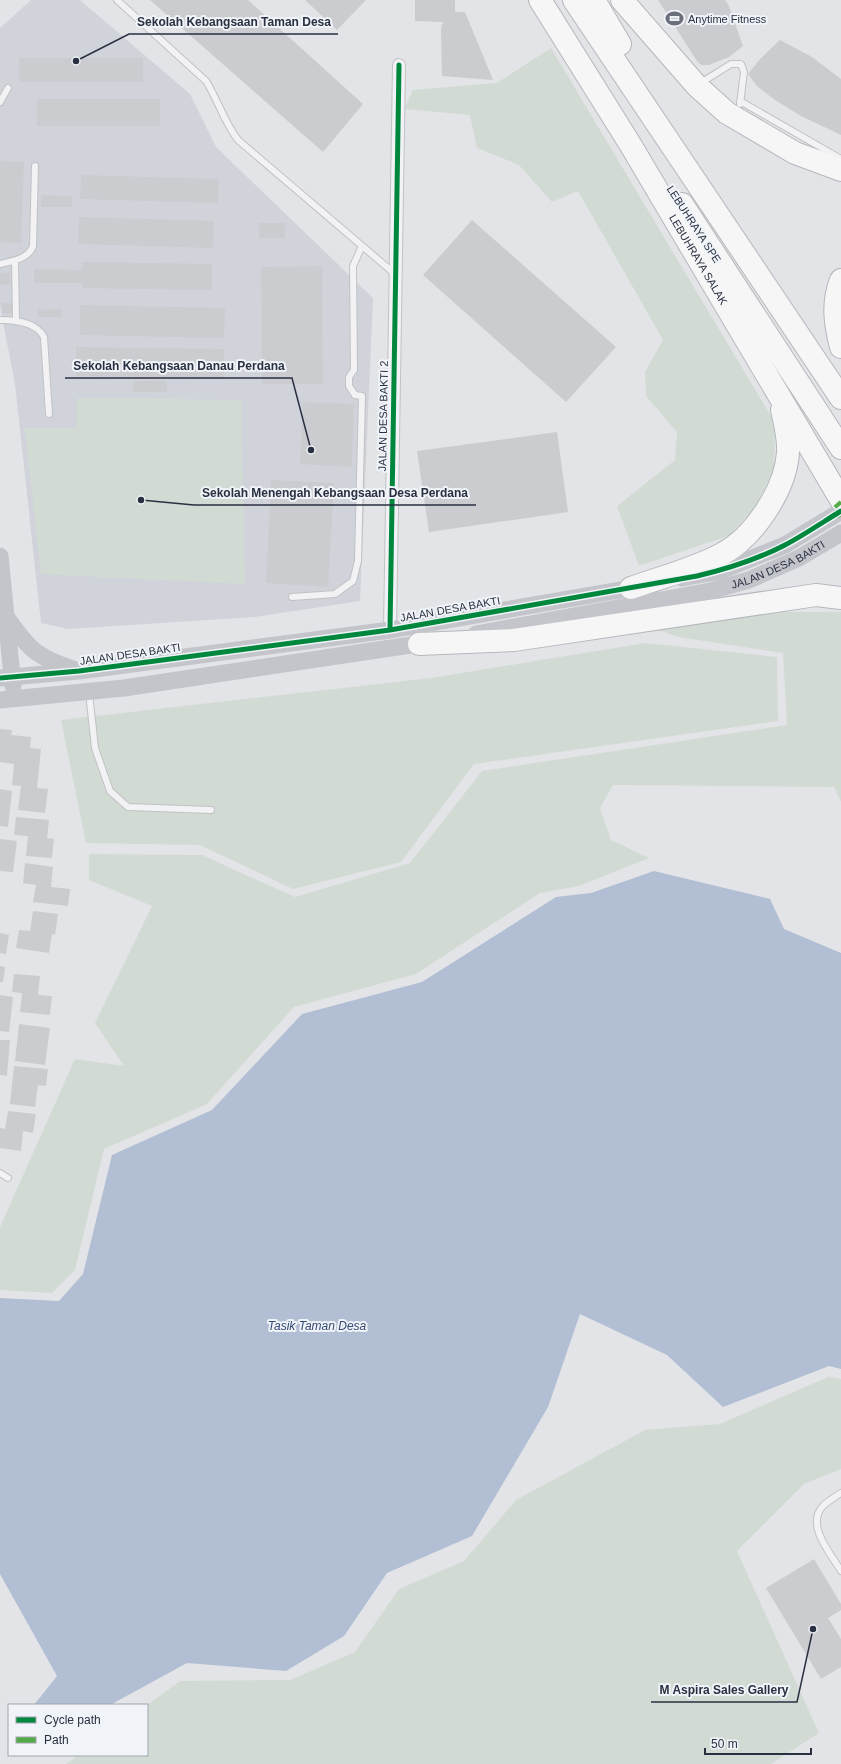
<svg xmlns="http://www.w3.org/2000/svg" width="841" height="1764" viewBox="0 0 841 1764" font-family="Arial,sans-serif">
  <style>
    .built { fill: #d1d3da }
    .green { fill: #d2dbd3 }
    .water { fill: #b1bed3 }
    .building { fill: #cbcccf }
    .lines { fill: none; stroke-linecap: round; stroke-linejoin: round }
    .lane-casing { stroke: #c1c2c5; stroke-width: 8 }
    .street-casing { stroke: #c1c2c5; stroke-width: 14 }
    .highway-casing { stroke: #b5b7bc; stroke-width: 24 }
    .lane { stroke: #f2f2f4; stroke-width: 6 }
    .street { stroke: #f2f2f4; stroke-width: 12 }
    .secondary { stroke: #c3c5ca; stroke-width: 17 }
    .highway { stroke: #f6f6f7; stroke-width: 22 }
    .quiet { stroke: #53ab46; stroke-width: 4; stroke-dasharray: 8 4; stroke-linecap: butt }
    .cycleway-casing { stroke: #f0f3f7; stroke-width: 8 }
    .cycleway { stroke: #00873e; stroke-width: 5 }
    .labels { text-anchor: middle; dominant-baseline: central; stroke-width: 4; stroke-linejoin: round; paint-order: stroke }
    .poi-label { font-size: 11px; fill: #293041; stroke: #f0f3f7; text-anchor: start }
    .street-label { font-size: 11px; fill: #293041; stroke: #f0f3f7 }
    .water-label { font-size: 12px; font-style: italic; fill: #334b75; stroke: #f0f3f7 }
    .leader { fill: none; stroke: #293041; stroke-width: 1.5 }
    .callout-dot { fill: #293041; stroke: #f0f3f7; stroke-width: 1.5 }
    .callout-label { font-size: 12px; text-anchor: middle; font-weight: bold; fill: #293041; stroke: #f0f3f7; stroke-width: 4; stroke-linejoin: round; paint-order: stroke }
  </style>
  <rect width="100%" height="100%" fill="#e3e4e7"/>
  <path class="built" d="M31 0H80L190 94 216 147 373 298 360 601 255 617 68 629 41 623 15 384 0 307V28Z"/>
  <path class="green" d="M551 48 775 423 774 469 756 506 728 536 639 566 617 506 675 460 677 432 646 396 645 372 663 340 578 191 552 202 519 165 477 148 470 115 404 109 413 90 497 83Z
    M77 398 241 400 245 584 41 574 25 428H77Z
    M782 612H841V802L834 787 613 785 600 808 611 840 649 858 579 886 540 893 416 974 294 1007 207 1104 104 1149 75 1270 52 1293 0 1290V1227L75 1059 124 1066 95 1023 152 906 89 880V854L202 855 295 897 410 863 482 771 787 725 783 653 678 637 653 628Z
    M645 643 777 657 778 721 474 764 401 862 293 889 200 845 86 843 61 720 431 678Z
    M828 1377 841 1379V1469L804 1484 737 1551 819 1733 771 1764H66L79 1755H147V1705L180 1681 290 1680 355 1652 399 1589 464 1561 516 1500 645 1430 720 1424Z"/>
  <path class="water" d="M654 871 770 899 784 929 841 953V1369L829 1366 723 1407 667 1355 580 1314 548 1407 472 1536 387 1573 344 1636 286 1671 187 1663 110 1705H34L57 1676 0 1574V1298L59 1301 83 1274 112 1155 212 1110 302 1014 422 982 556 897 591 893Z"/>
  <path class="building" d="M150 0H248L363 104 323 152Z
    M305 0H366L337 30Z
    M415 0H455V12H465L493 80 442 76 441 29 443 22 415 21Z
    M658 0H725L728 4 743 46 729 57 709 65H701L697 61Z
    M780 40 812 57 841 79V135L801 116 775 100 757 86 748 74 761 58Z
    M19 58H143V82H19Z
    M37 99H160V126H37Z
    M0 161 24 162 21 243 0 242Z
    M81 175 219 179 218 203 80 199Z
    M41 195 72 196V207H41Z
    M79 217 214 221 213 248 78 244Z
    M472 220 616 347 566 402 423 275Z
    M259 223H285V238H259Z
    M82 262 212 264V290L82 288V283H34V269L82 270Z
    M322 266 323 384H262L261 267Z
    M9 272 10 284 0 285V273Z
    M2 303H12V313H2Z
    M80 305 225 308 224 338 80 335Z
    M61 309V317H38V310Z
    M76 347 224 349V378L76 376Z
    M133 381H167V392H133Z
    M303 402 354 404 352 467 300 464Z
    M557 432 568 512 429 532 417 451Z
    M271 480 334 483 328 587 266 583Z
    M0 729 12 730 11 735 31 737 30 748 41 749 37 788 48 789 45 813 18 810 21 786 12 785 14 764 0 762Z
    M0 789 12 791 8 827 0 826Z
    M16 817 49 820 47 838 54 839 52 858 26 856 28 836 14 835Z
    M0 839 17 841 13 872 0 871Z
    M25 863 53 867 51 887 70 889 68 906 33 902 36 885 23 883Z
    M33 911 58 914 55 935 52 934 49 953 16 948 19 930 30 931Z
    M0 933 9 935 6 954 0 953Z
    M0 966 5 967 3 982H0Z
    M14 974 40 976 38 995 52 996 50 1015 20 1012 22 993 12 992Z
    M0 995 13 997 9 1032 0 1031Z
    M19 1024 50 1028 45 1065 15 1061Z
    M0 1040H10L7 1076 0 1075Z
    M14 1066 48 1069 46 1086 38 1085 35 1107 10 1104Z
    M8 1111 36 1114 33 1133 23 1131 21 1151 0 1148V1128L5 1129Z
    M814 1559 841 1604V1610L828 1618 841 1639V1667L821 1679 766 1588Z"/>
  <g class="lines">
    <defs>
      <path id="lane" d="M117 0 206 81C218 100 224 122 238 140L395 274
        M699 84 731 64H741L744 72 740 104
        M740 101 841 159
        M0 102 8 88
        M15 261 16 320
        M0 264C12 261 29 259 33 246L35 166
        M0 320C15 320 36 322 44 337L49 414
        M292 597 335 594 353 581 358 561 362 396 355 395 349 386V377L354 370 353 266 362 246
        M89 693 95 748 110 791 128 807 211 810
        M0 1173 8 1178
        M841 1493C835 1497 828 1501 823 1506 805 1525 831 1554 841 1571"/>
      <path id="street" d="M390 630 399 65"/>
      <g id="highway">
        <path id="s2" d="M540 0 630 144 841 500"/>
        <path d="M574 0 841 398"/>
        <path d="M594 0 620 44"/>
        <path d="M622 0 697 86 727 113 795 153 841 170"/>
        <path d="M682 204 841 448"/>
        <path d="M841 280C832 303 835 324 841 347"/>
        <path d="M631 588C662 577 694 569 722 554 754 537 786 489 788 452 789 438 785 424 782 410"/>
        <path d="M419 644 514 640 816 595 841 598"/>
      </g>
    </defs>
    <use href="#lane" class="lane-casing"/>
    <use href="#street" class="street-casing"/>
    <use href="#highway" class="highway-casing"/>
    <use href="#lane" class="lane"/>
    <use href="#street" class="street"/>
    <g class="secondary">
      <path d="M0 556 13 686"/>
      <path d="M682 578 720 571 785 545 841 511"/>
      <path d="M7 618C29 649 36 657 73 669"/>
      <path id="s1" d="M476 634 710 591 749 580 799 558 841 533"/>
      <path d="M0 678 79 671 390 630 643 586"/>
      <path d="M0 700 124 688 431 642"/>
    </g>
    <use href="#highway" class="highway"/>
    <path class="quiet" d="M841 502 834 508 841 520"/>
    <defs>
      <path id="cycleway" d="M390 630 399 65
        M0 678 79 671 390 630 697 576C727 569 758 559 785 545 804 535 823 522 841 511"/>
    </defs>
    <use href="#cycleway" class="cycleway-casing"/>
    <use href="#cycleway" class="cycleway"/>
  </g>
  <defs>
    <symbol id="stadium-bare" viewBox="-9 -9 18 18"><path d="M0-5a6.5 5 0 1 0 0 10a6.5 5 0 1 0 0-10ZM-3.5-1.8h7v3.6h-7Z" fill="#6a6f7b" stroke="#f0f3f7" stroke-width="2.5" paint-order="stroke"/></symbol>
  </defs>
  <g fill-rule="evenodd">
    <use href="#stadium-bare" x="662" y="6" width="25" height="25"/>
  </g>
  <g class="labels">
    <g class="poi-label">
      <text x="688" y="19">Anytime Fitness</text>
    </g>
    <g class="street-label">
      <text transform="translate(694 224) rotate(57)">LEBUHRAYA SPE</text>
      <text stroke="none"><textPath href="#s2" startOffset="304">LEBUHRAYA SALAK</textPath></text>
      <text transform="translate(383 416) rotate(-89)">JALAN DESA BAKTI 2</text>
      <text stroke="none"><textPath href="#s1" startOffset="311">JALAN DESA BAKTI</textPath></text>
      <text transform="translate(450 609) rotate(-10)">JALAN DESA BAKTI</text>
      <text transform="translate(130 654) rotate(-8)">JALAN DESA BAKTI</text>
    </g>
    <g class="water-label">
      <text x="317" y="1326">Tasik Taman Desa</text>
    </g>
  </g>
  <path class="leader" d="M76 61L129 34H338M311 450L292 378H65M141 500L194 505H476M813 1629L797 1702H651"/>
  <g class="callout-dot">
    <circle cx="76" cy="61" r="4"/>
    <circle cx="311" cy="450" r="4"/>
    <circle cx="141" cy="500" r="4"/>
    <circle cx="813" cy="1629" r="4"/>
  </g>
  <g class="callout-label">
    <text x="234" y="26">Sekolah Kebangsaan Taman Desa</text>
    <text x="179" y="370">Sekolah Kebangsaan Danau Perdana</text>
    <text x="335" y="497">Sekolah Menengah Kebangsaan Desa Perdana</text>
    <text x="724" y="1694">M Aspira Sales Gallery</text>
  </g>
  <rect x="8" y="1704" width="140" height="52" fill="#f0f3f7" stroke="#a0a5ae"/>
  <rect x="16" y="1717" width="20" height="6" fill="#00873e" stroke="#a0a5ae"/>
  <text x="44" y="1724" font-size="12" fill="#293041">Cycle path</text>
  <rect x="16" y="1737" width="20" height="6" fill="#53ab46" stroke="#a0a5ae"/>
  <text x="44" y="1744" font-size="12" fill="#293041">Path</text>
  <path d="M705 1748v6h106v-6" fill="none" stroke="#293041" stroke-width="2"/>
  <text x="711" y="1748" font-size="12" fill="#293041" stroke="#f0f3f7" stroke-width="3" paint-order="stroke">50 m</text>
</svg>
